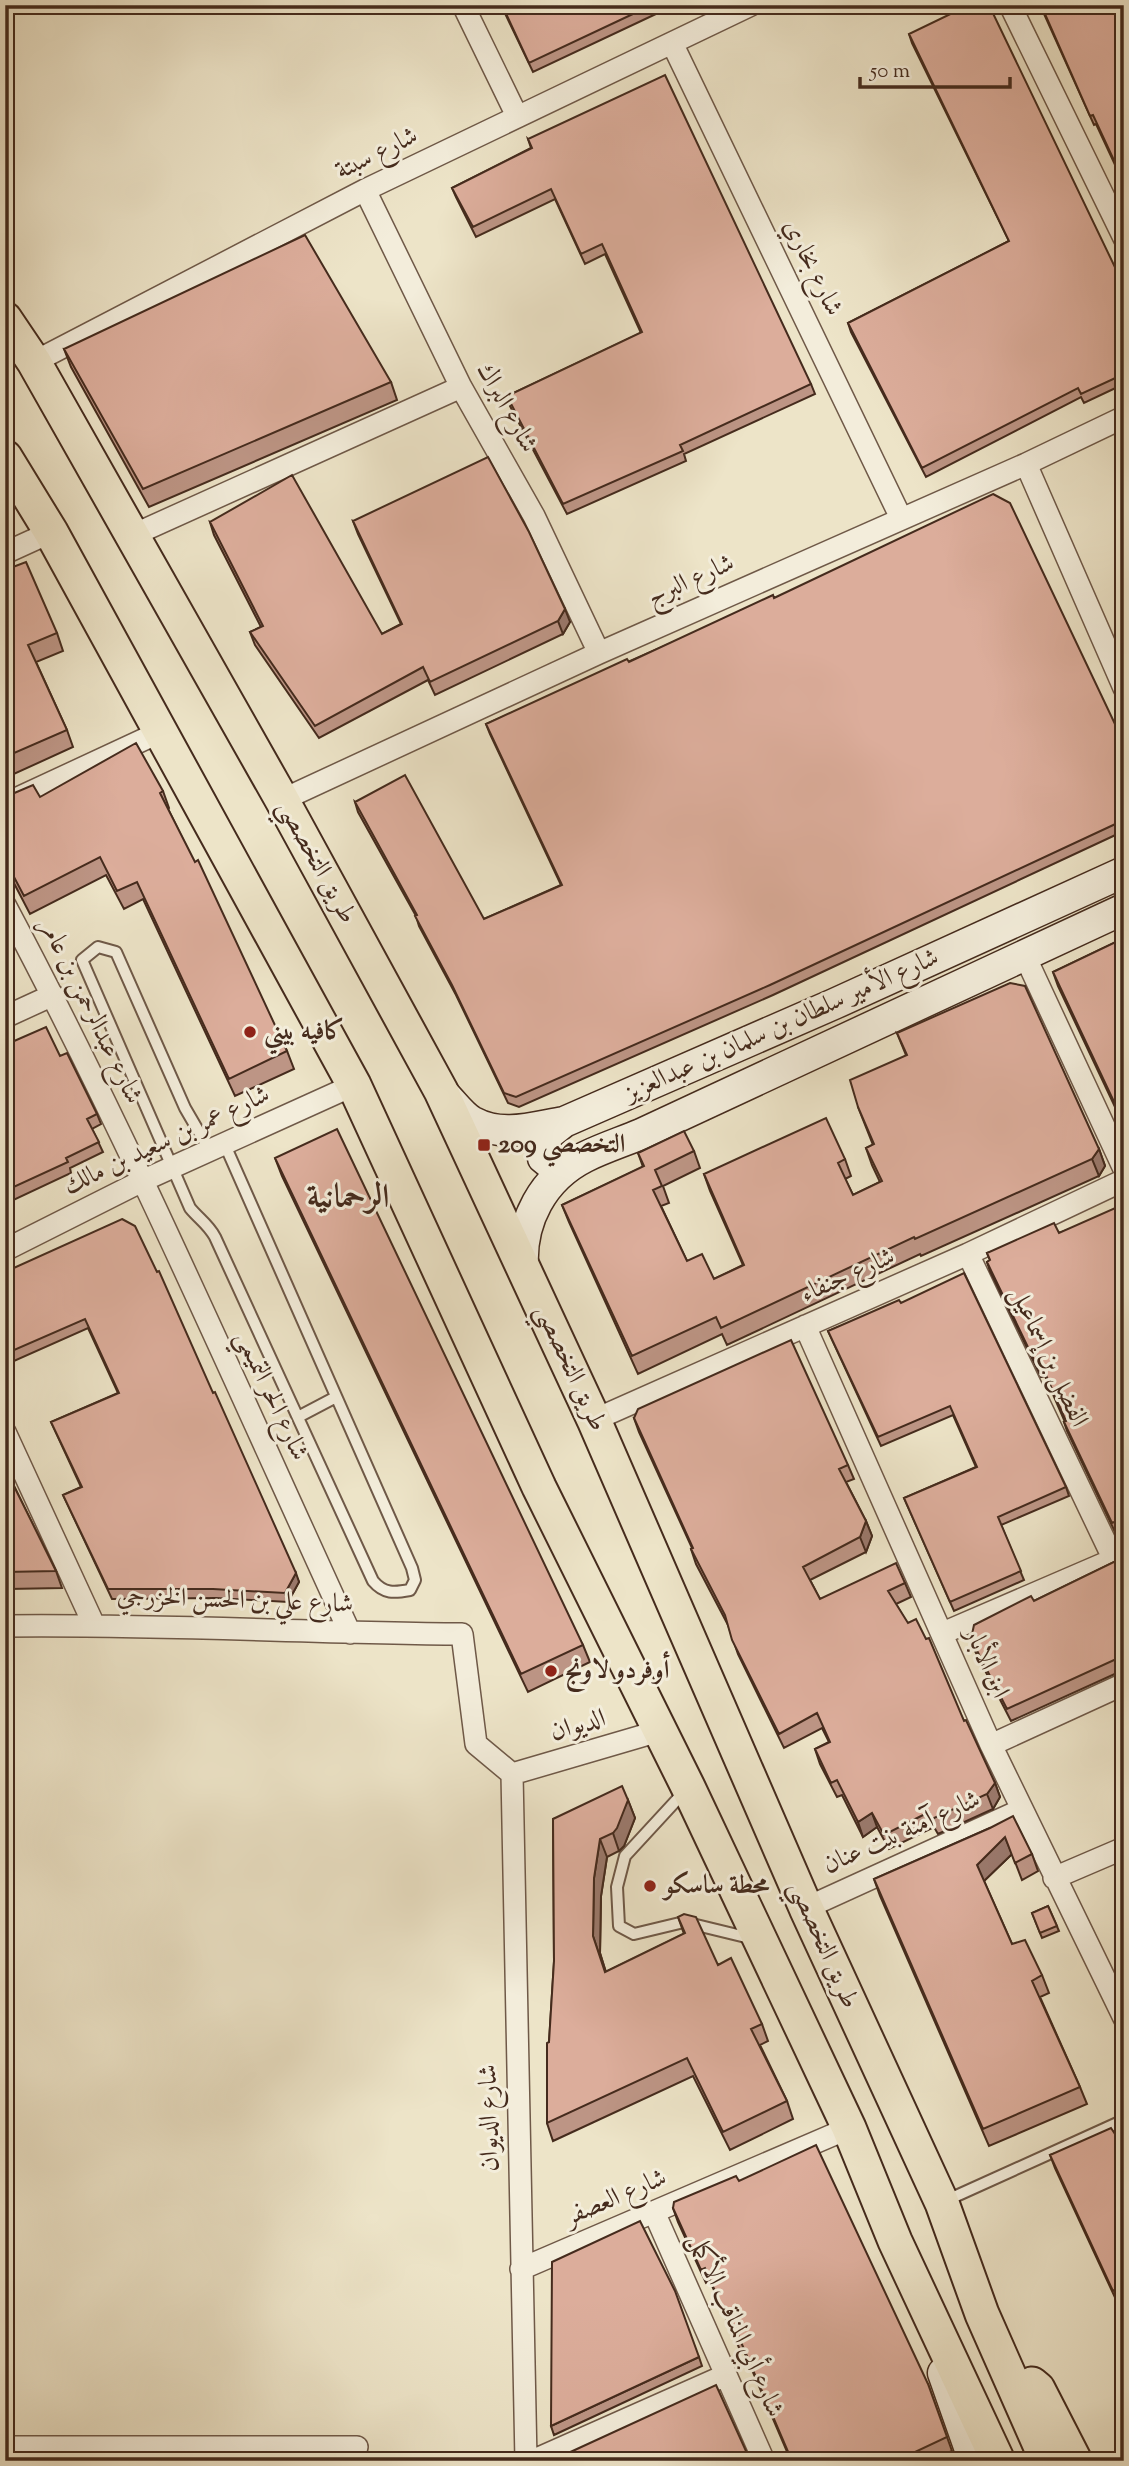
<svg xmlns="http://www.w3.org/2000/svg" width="1129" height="2466" viewBox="0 0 1129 2466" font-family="'Sorts Mill Goudy',Amiri,serif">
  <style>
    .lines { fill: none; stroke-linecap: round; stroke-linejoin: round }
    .lane-casing { stroke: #6f5948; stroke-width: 14 }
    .street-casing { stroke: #6f5948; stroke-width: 24 }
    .secondary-casing { stroke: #452b1d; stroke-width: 33 }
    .primary-casing { stroke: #452b1d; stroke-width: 37 }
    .lane { stroke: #f3eddb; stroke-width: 10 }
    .street { stroke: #f3eddb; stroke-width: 21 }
    .secondary { stroke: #f3eddb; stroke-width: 30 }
    .primary { stroke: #ede4c8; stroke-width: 33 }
    .wall { fill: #bd9585; stroke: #452b1d; stroke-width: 2 }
    .shaded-wall { fill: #9a796c; stroke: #452b1d; stroke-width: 2 }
    .building { fill: #dcad9b; stroke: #452b1d; stroke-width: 2 }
    .poi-dot { fill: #8f2418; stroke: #f3eddb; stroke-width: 2.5 }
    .labels { text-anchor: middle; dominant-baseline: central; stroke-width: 6; stroke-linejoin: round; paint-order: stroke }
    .street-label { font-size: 26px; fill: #452b1d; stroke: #f3eddb }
    .poi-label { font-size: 26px; font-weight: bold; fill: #452b1d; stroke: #f3eddb; text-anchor: start }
    .district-label { font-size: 33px; font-weight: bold; fill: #452b1d; stroke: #f3eddb }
  </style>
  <rect width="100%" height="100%" fill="#ede4c8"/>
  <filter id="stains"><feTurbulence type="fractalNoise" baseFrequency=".00286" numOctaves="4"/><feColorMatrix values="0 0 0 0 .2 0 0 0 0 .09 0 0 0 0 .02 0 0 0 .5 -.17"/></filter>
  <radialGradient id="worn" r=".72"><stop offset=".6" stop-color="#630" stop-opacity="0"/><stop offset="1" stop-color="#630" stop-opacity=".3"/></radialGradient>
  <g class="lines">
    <defs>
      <path id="lane" d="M210 1151 185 1108 116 952 98 947 82 960 190 1208C199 1219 208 1224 215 1237L373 1581C384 1594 394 1593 410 1590L415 1580 412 1568 225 1145
        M298 1417 336 1397
        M684 1792 625 1856 617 1887 619 1926 634 1934 684 1922 754 1939
        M945 2201 1124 2120"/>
      <path id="street" d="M463 5 517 116
        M1010 5 1124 238
        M672 43 901 518
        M365 190 461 387 534 516 599 653
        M34 362 365 190 751 5
        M1026 464 1124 688
        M131 536 461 387
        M5 553 51 532
        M282 800 599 653 1026 464 1124 417
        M5 804 160 732
        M5 905C131 1142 238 1389 350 1633
        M1024 954 1124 1169
        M5 1017 53 995
        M5 1250 142 1181 354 1085
        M968 1254 1114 1560
        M805 1326 991 1745 1124 2018
        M594 1420 968 1254 1124 1180
        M5 1432 94 1625
        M5 1626C158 1624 310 1633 462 1634L476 1744 512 1774
        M943 1633 1124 1555
        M991 1745 1124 1684
        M512 1774 526 2461
        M512 1774 659 1731
        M1054 1878 1124 1848
        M806 1908 1021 1810
        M654 2212 764 2461
        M521 2269 849 2128
        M5 2447H357
        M532 2461 726 2375"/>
      <path id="secondary" d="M445 1095C453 1103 463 1117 473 1122 502 1138 534 1127 564 1122L834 1004 1124 872
        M564 1122 550 1133 541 1146 543 1158 554 1167 580 1159
        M523 1268C520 1221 543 1178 585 1157 603 1148 622 1142 641 1134L1124 909
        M943 2373 974 2461"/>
      <path id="primary" d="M5 319 34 362 282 800 441 1091 594 1420 806 1908 942 2203 982 2314 1047 2461
        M5 457 51 532 354 1085 539 1487 688 1787 849 2128 895 2241 998 2461
        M1032 2384 1038 2389 1075 2461"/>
    </defs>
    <use href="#lane" class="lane-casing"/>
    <use href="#street" class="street-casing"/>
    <use href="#secondary" class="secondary-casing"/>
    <use href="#primary" class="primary-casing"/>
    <use href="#lane" class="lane"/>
    <use href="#street" class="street"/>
    <use href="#secondary" class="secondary"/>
    <use href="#primary" class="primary"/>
  </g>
  <path class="wall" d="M501 5H675L533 72Z
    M1040 5H1124V184L1096 124 1094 125Z
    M909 34 1124 286V384L1084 403 1081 397 926 477 851 332 848 323 1009 241 912 43Z
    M528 139 811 384 815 394 684 454 686 461 567 514 510 406 507 396 641 333 605 254 585 264 555 199 476 237 456 197 452 188 531 148Z
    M64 349 391 382 397 400 149 507 71 367Z
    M353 521 570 622 563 634 435 695 428 680 319 738 255 645 250 632 261 627 214 535 210 522 382 634 401 624 358 534Z
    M5 570 57 633 63 651 36 662 67 730 73 747 5 778Z
    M774 598 1124 743V831L773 995 519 1107 508 1103 456 995 419 926 416 916 358 812 355 802 484 919 561 885 490 734 486 724Z
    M163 791 169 808 168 809 287 1051 294 1069 235 1096 143 899 124 909 106 875 30 914 5 866V797H40Z
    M1124 938V1126L1058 986 1053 972Z
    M897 1033 1099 1149 1105 1166 1099 1176 921 1256 920 1254 727 1345 722 1334 638 1374 569 1222 562 1205 643 1167 638 1153 694 1151 700 1168 663 1186 669 1203 661 1206 687 1261 714 1279 743 1265 710 1191 704 1174 845 1159 851 1176 845 1179 853 1195 880 1182 872 1165 866 1148 873 1145 858 1107 906 1055Z
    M5 1045 60 1056 97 1114 101 1124 92 1129 103 1152 70 1168 71 1173 5 1204Z
    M275 1158 583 1645 590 1662 528 1692 282 1176Z
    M1124 1209V1529L1115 1532 1067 1431 1064 1422H1065L1045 1376 1041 1377 990 1271 987 1262 990 1260 987 1253 1059 1233Z
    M5 1272 213 1393 299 1582 288 1602 216 1598 112 1599 63 1495 81 1487 51 1422 118 1393 88 1328 5 1365Z
    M901 1303 1066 1487 1069 1496 1001 1525 1024 1580 954 1611 904 1498 976 1467 953 1415 881 1446 828 1331Z
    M634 1418 848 1465 854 1479 846 1482 866 1521 872 1536 866 1552 810 1580 820 1599 905 1583 911 1597 896 1604 964 1721 995 1783 1000 1797 993 1809 938 1834 934 1827 889 1849 877 1827 863 1837 842 1795 837 1797 820 1764 815 1749 829 1742 822 1728 784 1748 738 1654 728 1625 696 1564 691 1549 692 1548 639 1432Z
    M5 1468 56 1571 62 1588 8 1589 5 1584Z
    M1124 1557V1672H1119L1011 1721 975 1651 971 1639 1034 1601Z
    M628 1800 635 1818 624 1846 619 1851 607 1857 601 1896 600 1953 606 1972 684 1934 678 1917 718 1965 762 2024 768 2041 760 2045 787 2101 793 2119 730 2150 693 2076 553 2141 547 2123 549 2042 554 1961 553 1819Z
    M990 1828 1032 1854 1038 1871 1022 1880 1012 1854 984 1881 1012 1944 1042 1975 1049 1993 1040 1997 1080 2087 1087 2104 989 2146 880 1896 874 1879Z
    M1048 1906 1059 1931 1042 1938 1032 1913Z
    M1124 2130V2301L1118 2304 1055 2168 1050 2155 1115 2134Z
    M739 2181 928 2384 952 2451 929 2461H791L743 2349 740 2350 710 2281 706 2283 678 2222 673 2208Z
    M699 2357 702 2366 554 2435 551 2426Z"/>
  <path class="shaded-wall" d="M565 609 570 622 563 634 558 621Z
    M1099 1149 1105 1166 1099 1176 1092 1159Z
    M866 1521 872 1536 866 1552 860 1537Z
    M296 1573 299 1582 288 1602 285 1593Z
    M995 1783 1000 1797 993 1809 987 1794Z
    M628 1800 635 1818 624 1846 619 1851 613 1833Z
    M872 1813 877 1827 863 1837 858 1822Z
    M1005 1837 1012 1854 983 1882 977 1865Z
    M600 1839 607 1857 601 1896 600 1953 611 1990 593 1936 594 1878Z"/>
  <path class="building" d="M502 5H652L529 63Z
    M969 5H989L1124 286V374L1081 394 1078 388 922 468 848 323 1009 241 909 34Z
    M1041 5H1124V182L1093 115 1090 116Z
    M665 75 811 384 680 445 683 451 563 504 507 396 642 332 602 244 581 254 551 189 473 227 452 188 532 148 528 139Z
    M305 235 391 382 143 489 64 349Z
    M488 457 529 532 565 609 558 621 430 682 423 667 315 726 250 632 263 626 210 522 292 475 382 634 402 624 353 521Z
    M993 494 1010 503 1124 743V820L770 985 516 1097 504 1093 452 985 415 916 417 915 355 802 405 775 484 919 562 885 486 724 627 659 629 662 773 595 774 598Z
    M26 562 57 633 28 645 67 730 5 757V570Z
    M136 743 163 791 160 793 195 862 198 860 287 1051 229 1079 137 882 117 891 100 857 24 896 5 860V797L33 785 40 797Z
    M1124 938V1123L1053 972Z
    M1010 983 1025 986 1099 1149 1092 1159 915 1239 914 1237 721 1328 716 1317 632 1356 562 1205 644 1166 638 1153 684 1131 694 1151 655 1170 662 1186 653 1190 687 1261 702 1254 714 1279 744 1265 704 1174 826 1118 845 1159 838 1163 853 1195 882 1181 866 1148 874 1144 858 1107 850 1080 907 1055 897 1033Z
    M46 1027 60 1056 67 1053 97 1114 87 1119 99 1142 66 1158 68 1162 5 1191V1045Z
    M337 1129 583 1645 521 1674 275 1158Z
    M1122 1205 1124 1209V1518L1112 1523 1064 1422 1066 1421 1042 1366 1038 1368 987 1262 990 1260 987 1253 1054 1223 1059 1233Z
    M122 1219 135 1226 157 1272 159 1271 213 1393 215 1392 296 1573 285 1593 213 1589H108L63 1495 82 1487 51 1422 119 1393 85 1319 5 1354V1272Z
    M964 1273 1066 1487 998 1517 1021 1571 950 1602 904 1498 977 1467 950 1406 878 1437 828 1331 899 1300 901 1303Z
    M791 1340 848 1465 839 1469 866 1521 860 1537 803 1567 820 1599 896 1563 905 1583 888 1591 908 1623 916 1619 926 1639 929 1638 964 1721 966 1720 995 1783 987 1794 932 1819 929 1812 884 1835 872 1813 858 1822 837 1780 831 1783 815 1749 830 1742 817 1713 779 1734 732 1640 725 1615 691 1549 693 1548 634 1418 638 1409Z
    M5 1468 56 1571 5 1572Z
    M1124 1557V1659L1114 1660 1007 1709 971 1639 974 1625 1031 1596 1034 1601Z
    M622 1786 628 1800 617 1828 613 1833 600 1839 594 1878 593 1936 605 1972 685 1933 678 1917 684 1914 696 1917 718 1965 731 1958 762 2024 751 2029 787 2101 723 2132 687 2058 547 2123V2043L549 2042 554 1961 553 1819Z
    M1013 1816 1032 1854 1015 1863 1005 1837 977 1865 1012 1944 1025 1940 1042 1975 1032 1981 1080 2087 983 2129 874 1879 990 1828Z
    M1048 1906 1057 1926 1040 1933 1032 1913Z
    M1111 2128 1115 2134 1124 2130V2286L1113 2291 1050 2155Z
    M816 2145 928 2384 947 2437 896 2461H792L738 2335 735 2337 705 2268 701 2270 673 2208 674 2202 736 2176 739 2181Z
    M640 2221 675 2291 699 2357 551 2426 552 2262Z
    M716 2385 746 2451 745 2452 749 2461H553V2460Z"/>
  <g class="poi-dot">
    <circle cx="250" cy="1032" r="7"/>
    <rect x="477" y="1138" width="14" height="14" rx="3.5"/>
    <circle cx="551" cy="1671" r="7"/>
    <circle cx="650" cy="1886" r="7"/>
  </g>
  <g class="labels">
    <g class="street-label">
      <text transform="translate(377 154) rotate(-26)">شارع سبتة</text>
      <text transform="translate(812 268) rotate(64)">شارع بخاري</text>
      <text transform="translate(506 408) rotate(61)">شارع البراك</text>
      <text transform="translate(691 581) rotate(-24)">شارع البرج</text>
      <text transform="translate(316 862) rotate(61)">طريق التخصصي</text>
      <text transform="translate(90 1011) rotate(64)">شارع عبدالرحمن بن عامر</text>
      <text transform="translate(782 1026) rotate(-24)">شارع الأمير سلطان بن سلمان بن عبدالعزيز</text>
      <text transform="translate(167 1141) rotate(-25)">شارع عمر بن سعيد بن مالك</text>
      <text transform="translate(848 1276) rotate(-24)">شارع جنفاء</text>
      <text transform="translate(1048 1357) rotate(65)">الفضل بن إسماعيل</text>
      <text transform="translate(570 1368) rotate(65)">طريق التخصصي</text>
      <text transform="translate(271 1396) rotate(65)">شارع الحر التميمي</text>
      <text transform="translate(235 1601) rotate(2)">شارع علي بن الحسن الخزرجي</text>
      <text transform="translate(986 1663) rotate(66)">ابن الأبار</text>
      <text transform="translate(578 1726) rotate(-16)">الديوان</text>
      <text transform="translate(902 1833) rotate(-24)">شارع آمنة بنت عنان</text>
      <text transform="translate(823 1945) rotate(66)">طريق التخصصي</text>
      <text transform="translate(490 2118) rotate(-91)">شارع الديوان</text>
      <text transform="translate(616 2198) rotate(-23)">شارع العصفر</text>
      <text transform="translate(735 2325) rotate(66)">شارع أبي المناقب الأكمل</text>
    </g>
    <g class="poi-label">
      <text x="264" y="1032">كافيه بيني</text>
      <text x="498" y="1145">التخصصي 209</text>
      <text x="565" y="1671">أوفردو لاونج</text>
      <text x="664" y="1886">محطة ساسكو</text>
    </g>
    <g class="district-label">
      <text x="348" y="1199">الرحمانية</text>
    </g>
  </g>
  <rect width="1129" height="2466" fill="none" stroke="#ede4c8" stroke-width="28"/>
  <rect x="7" y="7" width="1115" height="2452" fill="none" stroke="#452b1d" stroke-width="3.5"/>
  <rect x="14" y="14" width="1101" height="2438" fill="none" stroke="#452b1d" stroke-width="2"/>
  <path d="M860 77v10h150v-10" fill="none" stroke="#452b1d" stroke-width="3.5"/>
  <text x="870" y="77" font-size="21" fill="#452b1d" stroke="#f3eddb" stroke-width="5" paint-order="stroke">50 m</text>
  <rect width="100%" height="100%" filter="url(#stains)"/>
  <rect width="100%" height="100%" fill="url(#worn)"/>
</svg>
